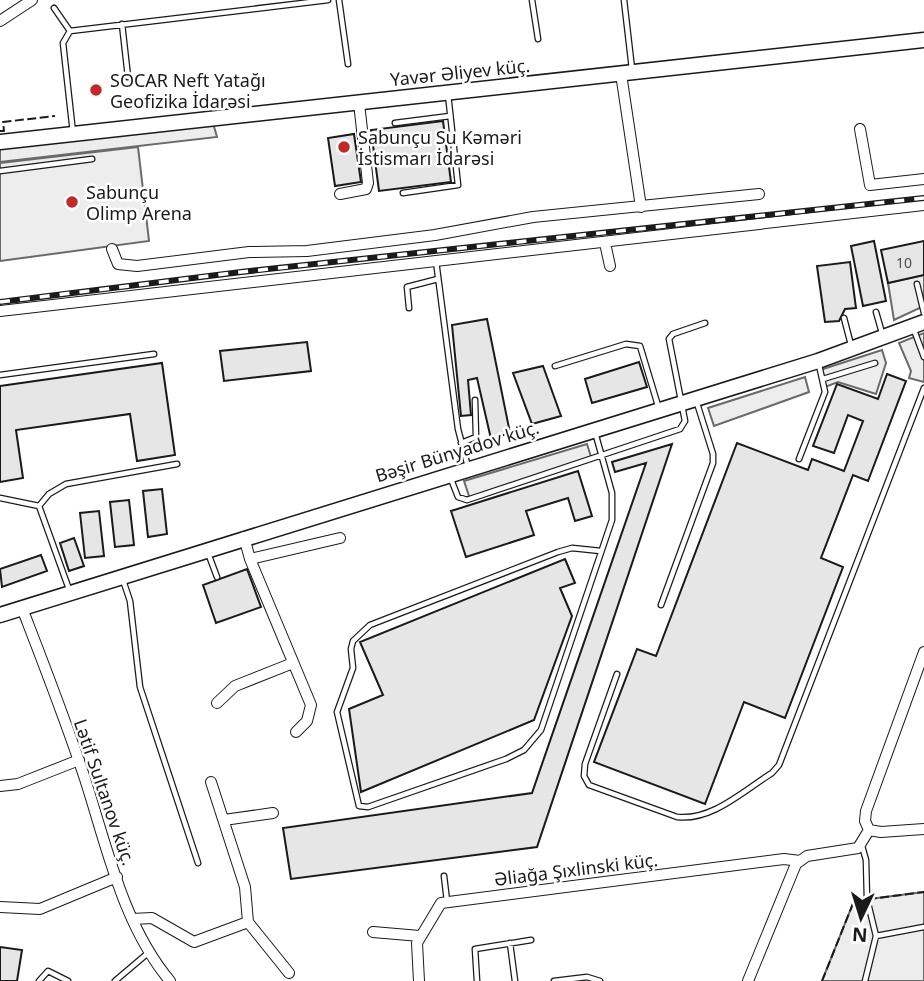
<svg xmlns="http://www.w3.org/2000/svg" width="924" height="981" viewBox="0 0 924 981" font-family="'Noto Sans',sans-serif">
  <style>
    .built { fill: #ededed; stroke: #6a6a6a; stroke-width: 2 }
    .building { fill: #e6e6e6; stroke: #1a1a1a; stroke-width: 2 }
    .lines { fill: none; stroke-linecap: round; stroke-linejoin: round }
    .lane-casing { stroke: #1a1a1a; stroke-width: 7 }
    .street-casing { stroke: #1a1a1a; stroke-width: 12 }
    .secondary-casing { stroke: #1a1a1a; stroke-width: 17 }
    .lane { stroke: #fff; stroke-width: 4.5 }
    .street { stroke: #fff; stroke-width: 10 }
    .secondary { stroke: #fff; stroke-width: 14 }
    .rail-casing { stroke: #1a1a1a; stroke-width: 6 }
    .rail { stroke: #fff; stroke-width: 3.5; stroke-dasharray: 10; stroke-linecap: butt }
    .fence { stroke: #1a1a1a; stroke-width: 2; stroke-dasharray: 9 3.5; stroke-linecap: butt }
    .poi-dot { fill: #c62828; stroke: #fff; stroke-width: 2.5 }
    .labels { text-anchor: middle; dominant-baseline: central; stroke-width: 5; stroke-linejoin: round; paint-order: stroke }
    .number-label { font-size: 14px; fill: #4d4d4d }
    .street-label { font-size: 18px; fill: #1a1a1a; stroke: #fff }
    .poi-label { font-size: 18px; fill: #1a1a1a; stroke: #fff; text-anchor: start }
  </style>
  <rect width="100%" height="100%" fill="#fff"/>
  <path class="built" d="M213 123 217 137 0 162V147Z
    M138 147 149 241 0 261V163Z
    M924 275V306L894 320 888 283Z
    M924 333V382L909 378 911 371 899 343Z
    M882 350 886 363 876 394 838 382 825 387 820 370Z
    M805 377 809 392 714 426 708 408Z
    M587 444 592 460 470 499 464 481Z
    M924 892V981H822L854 901Z"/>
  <path class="building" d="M443 121 451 182 379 191 371 130Z
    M354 134 361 182 335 186 328 138Z
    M874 241 886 301 863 306 851 246Z
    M924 241V275L888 283 881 250Z
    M850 262 856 308 845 309 839 321 825 322 817 266Z
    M487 319 510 433 491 439 477 378 468 380 471 415 461 416 452 325Z
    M307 342 311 371 224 381 220 351Z
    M639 362 647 387 592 403 585 379Z
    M162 363 175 455 137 461 130 414 16 430 23 478 0 482V386Z
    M543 366 561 416 532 424 513 373Z
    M887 374 906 381 868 481 853 475 821 558 843 567 785 718 744 702 705 804 594 762 637 649 656 656 737 443 808 470 812 459 844 471 863 421 848 415 834 453 813 446 837 384 878 399Z
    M672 444 537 847 291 879 283 828 532 793 646 463 615 472 612 462Z
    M578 471 592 516 575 521 568 498 526 511 534 535 466 557 451 511Z
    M162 489 167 534 148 537 143 491Z
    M129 500 134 545 115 547 110 502Z
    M99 511 104 556 85 558 80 513Z
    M74 538 84 566 69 571 60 543Z
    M41 555 47 571 2 587 0 569Z
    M565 559 575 583 560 588 572 616 534 720 361 792 349 709 383 695 360 642Z
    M247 569 261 607 216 623 203 585Z
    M0 947 22 950 17 981H0Z"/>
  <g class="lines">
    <defs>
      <path id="lane" d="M339 0 348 64
        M532 0 538 39
        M624 0 632 69
        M54 8 70 31
        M122 24 128 77
        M395 123 450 116
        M73 133 63 43 70 31 328 0
        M0 171 92 159
        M403 193 458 185 448 94
        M436 261 458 429 468 467
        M917 284 924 313
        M409 308 407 287 438 279
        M876 312 882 333
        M844 318 851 345
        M914 330 924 357
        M555 366 626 344 640 346 659 409
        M0 375 154 354
        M823 379 875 363
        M595 432 612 493V520L541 730 524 750 506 759 368 807 359 806 337 712 353 668 351 649 353 641 370 625 558 552 572 548 601 551
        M461 443 476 437 475 400
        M799 459 825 392 819 365
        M451 479 458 497 467 500 680 429 685 421 669 339 673 334 705 323
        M0 498 39 506
        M208 553 217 577
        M123 580 130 601 140 687 198 863
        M70 592 39 506 49 494 66 484 177 464
        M661 605 713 463V454L696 400
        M617 674 585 764 584 776 589 785 677 817C712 821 743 791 772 773L779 765 924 388
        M862 846 866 860 867 899 876 936 865 981
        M444 876 447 901
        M876 936 924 927
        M510 943 515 981
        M39 981 48 971 68 981
        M115 981 148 953
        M477 981 475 949 531 940
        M554 981 587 977 600 981"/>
      <path id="street" d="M0 21 32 0
        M621 74 641 207
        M860 129 870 185 924 179
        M340 194 366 189 368 183 359 103
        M605 243 610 266
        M112 249 118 264 137 266 249 252 307 251 435 235 533 217 759 194
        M0 311 924 205
        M244 537 250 559 311 705 307 721 296 732
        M250 559 340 538
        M22 608C44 665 66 721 85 779 107 847 123 925 170 981
        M217 703 235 686 293 663
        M0 786 18 784 79 760
        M224 820 273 813
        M869 830 865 821 866 811 924 652
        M869 830 881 832 924 829
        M0 907 40 909 117 877
        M132 919 152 918 194 942 248 922 245 887 211 782
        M248 922 289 973
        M373 932 420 936
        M419 981 417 943 441 903 784 859 800 861
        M748 981 796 864 807 856 858 848 869 830"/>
      <path id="secondary" d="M0 142 924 40
        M0 615 818 361 924 322"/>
    </defs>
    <use href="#lane" class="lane-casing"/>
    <use href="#street" class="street-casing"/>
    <use href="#secondary" class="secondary-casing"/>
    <use href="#lane" class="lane"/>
    <use href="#street" class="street"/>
    <use href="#secondary" class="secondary"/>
    <defs>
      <path id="rail" d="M0 302 241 272 924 198"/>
    </defs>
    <use href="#rail" class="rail-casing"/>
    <use href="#rail" class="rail"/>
    <path class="fence" d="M0 131H4L3 122 55 116
      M822 981 854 901 924 892"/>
  </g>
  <g class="poi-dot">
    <circle cx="96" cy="90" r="7"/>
    <circle cx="344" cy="147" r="7"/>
    <circle cx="72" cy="202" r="7"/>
  </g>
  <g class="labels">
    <g class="number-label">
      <text x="904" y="262">10</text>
    </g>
    <g class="street-label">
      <text transform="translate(460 72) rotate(-6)">Yavər Əliyev küç.</text>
      <text transform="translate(457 451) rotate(-17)">Bəşir Bünyadov küç.</text>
      <text transform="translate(105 792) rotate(71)">Lətif Sultanov küç.</text>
      <text transform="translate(576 869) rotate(-7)">Əliağa Şıxlinski küç.</text>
    </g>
    <g class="poi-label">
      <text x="110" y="80">SOCAR Neft Yatağı<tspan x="110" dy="21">Geofizika İdarəsi</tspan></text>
      <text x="358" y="137">Sabunçu Su Kəməri<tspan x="358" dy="21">İstismarı İdarəsi</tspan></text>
      <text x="86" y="192">Sabunçu<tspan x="86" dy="21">Olimp Arena</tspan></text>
    </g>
  </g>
  <g transform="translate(861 918) rotate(184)" stroke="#ffffff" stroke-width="5" paint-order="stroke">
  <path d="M0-5L12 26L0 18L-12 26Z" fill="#1a1a1a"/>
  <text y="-10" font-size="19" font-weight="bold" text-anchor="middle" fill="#1a1a1a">N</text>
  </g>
</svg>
